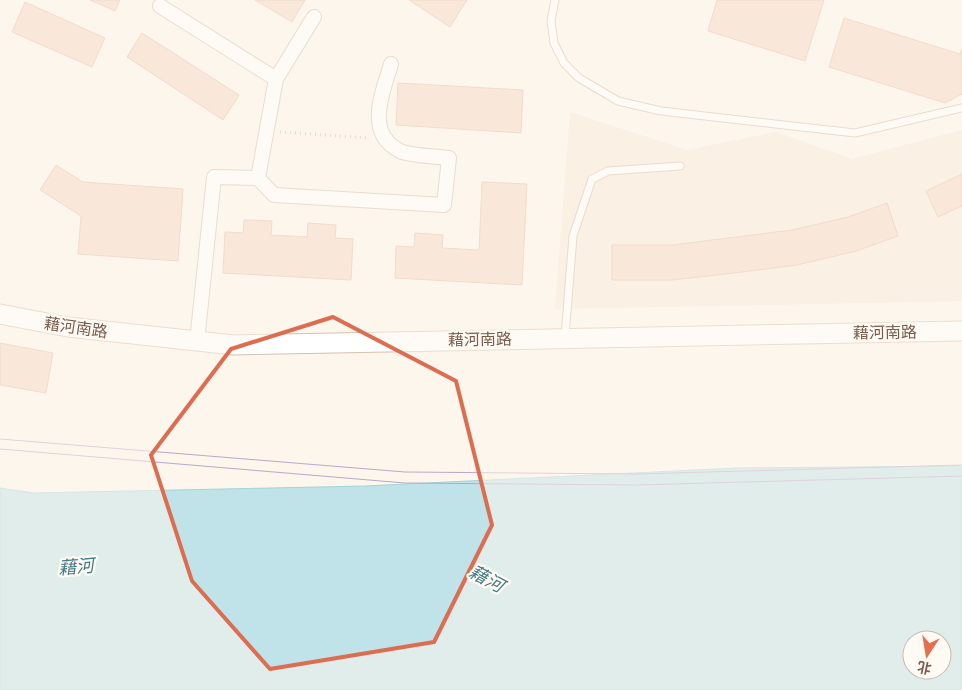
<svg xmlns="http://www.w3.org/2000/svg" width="962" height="690" viewBox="0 0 962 690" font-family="'Golos Text','Noto Sans SC',sans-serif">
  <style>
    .residential { fill: #f5e8da }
    .water { fill: #bfe3e8; stroke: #a5d3da; fill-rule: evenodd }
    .building { fill: #f3d5c3; stroke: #e6bba3 }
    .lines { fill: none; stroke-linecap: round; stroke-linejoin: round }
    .service-casing { stroke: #d1beb0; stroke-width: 9 }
    .minor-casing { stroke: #d1beb0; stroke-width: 16 }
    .secondary-casing { stroke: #d6c0b0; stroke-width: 21 }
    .path { stroke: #d9b8a5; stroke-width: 3; stroke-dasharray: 1 4; stroke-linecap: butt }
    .service { stroke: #fff; stroke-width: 7 }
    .minor { stroke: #fff; stroke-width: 14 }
    .secondary { stroke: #fff; stroke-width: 19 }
    .tram { stroke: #b9a8c9; stroke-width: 1 }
    .marked { fill: none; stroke: #dc6d51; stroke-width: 4; stroke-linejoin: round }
    .labels { text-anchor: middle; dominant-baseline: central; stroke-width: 4.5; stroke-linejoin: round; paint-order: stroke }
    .street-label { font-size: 16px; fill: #7a5c4d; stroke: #fffaf3 }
    .water-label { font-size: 18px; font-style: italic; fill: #437c86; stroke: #fffaf3 }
  </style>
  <rect width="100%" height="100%" fill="#fdf6ec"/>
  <path class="residential" d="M570 112 687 150 776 132 852 159 962 130V301L555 309Z"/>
  <path class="water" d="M962 466V690H0V488L34 493 365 486 737 468ZM912 640H942V670H912Z"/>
  <path class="building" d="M90 0H120L115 11Z
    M255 0H305L292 22Z
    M409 0H467L450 27Z
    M717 0H824L805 61 708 31Z
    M25 2 105 38 92 67 12 32Z
    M844 18 960 54 962 49V94L945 103 829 67Z
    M142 33 239 95 223 120 127 57Z
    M398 83 523 90 521 133 396 125Z
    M56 165 83 182 183 189 178 261 78 254 81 216 40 190Z
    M962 174V206L938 217 926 191Z
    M482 182 527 184 522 285 395 278 396 246 414 247 415 233 443 235 442 248 479 250Z
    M887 203 898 236 856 251 797 265 734 273 672 280H612V245H672L792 230 848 217Z
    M244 220 272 221 271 235 307 237 308 223 336 225 335 238 353 239 351 280 223 273 225 232 243 233Z
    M0 343 53 353 46 393 0 385Z"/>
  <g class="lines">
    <defs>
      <path id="service" d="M555 0 551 21 554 43 564 63 579 78 618 101 661 111 855 133 962 108
        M565 337 573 236 592 179 608 171 680 166"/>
      <path id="minor" d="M160 6 276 79
        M258 178 274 195 444 205 449 158C437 156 410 156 400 151 364 133 383 92 391 64
        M197 342 214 177 258 178 276 79 314 17"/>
      <path id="secondary" d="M0 314 68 327 234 345 962 331"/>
    </defs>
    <use href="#service" class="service-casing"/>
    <use href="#minor" class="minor-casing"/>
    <use href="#secondary" class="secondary-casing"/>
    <path class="path" d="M280 132 369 138"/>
    <use href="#service" class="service"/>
    <use href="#minor" class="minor"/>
    <use href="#secondary" class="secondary"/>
    <path class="tram" d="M0 439 405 472 637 474 962 465
      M0 449 405 483 637 485 962 476"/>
  </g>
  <path d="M0 0H962V690H0ZM333 317 456 381 492 525 434 642 270 669 192 581 151 455 231 349Z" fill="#fdf6ec" fill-opacity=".55" fill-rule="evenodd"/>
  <path class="marked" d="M333 317 456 381 492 525 434 642 270 669 192 581 151 455 231 349Z"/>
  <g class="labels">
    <g class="street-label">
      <text transform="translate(76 327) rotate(8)">藉河南路</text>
      <text transform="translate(885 332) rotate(-1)">藉河南路</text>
      <text transform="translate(480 339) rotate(-1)">藉河南路</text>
    </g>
    <g class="water-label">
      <text transform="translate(76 566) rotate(-5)">藉河</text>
      <text transform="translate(487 578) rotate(28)">藉河</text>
    </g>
  </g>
  <g transform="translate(927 655) rotate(192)"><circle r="24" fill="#fffaf3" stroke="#cabbb1"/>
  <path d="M0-4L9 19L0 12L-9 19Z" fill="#e76f51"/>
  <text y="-8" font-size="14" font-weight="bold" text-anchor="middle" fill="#7a5c4d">北</text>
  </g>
</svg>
